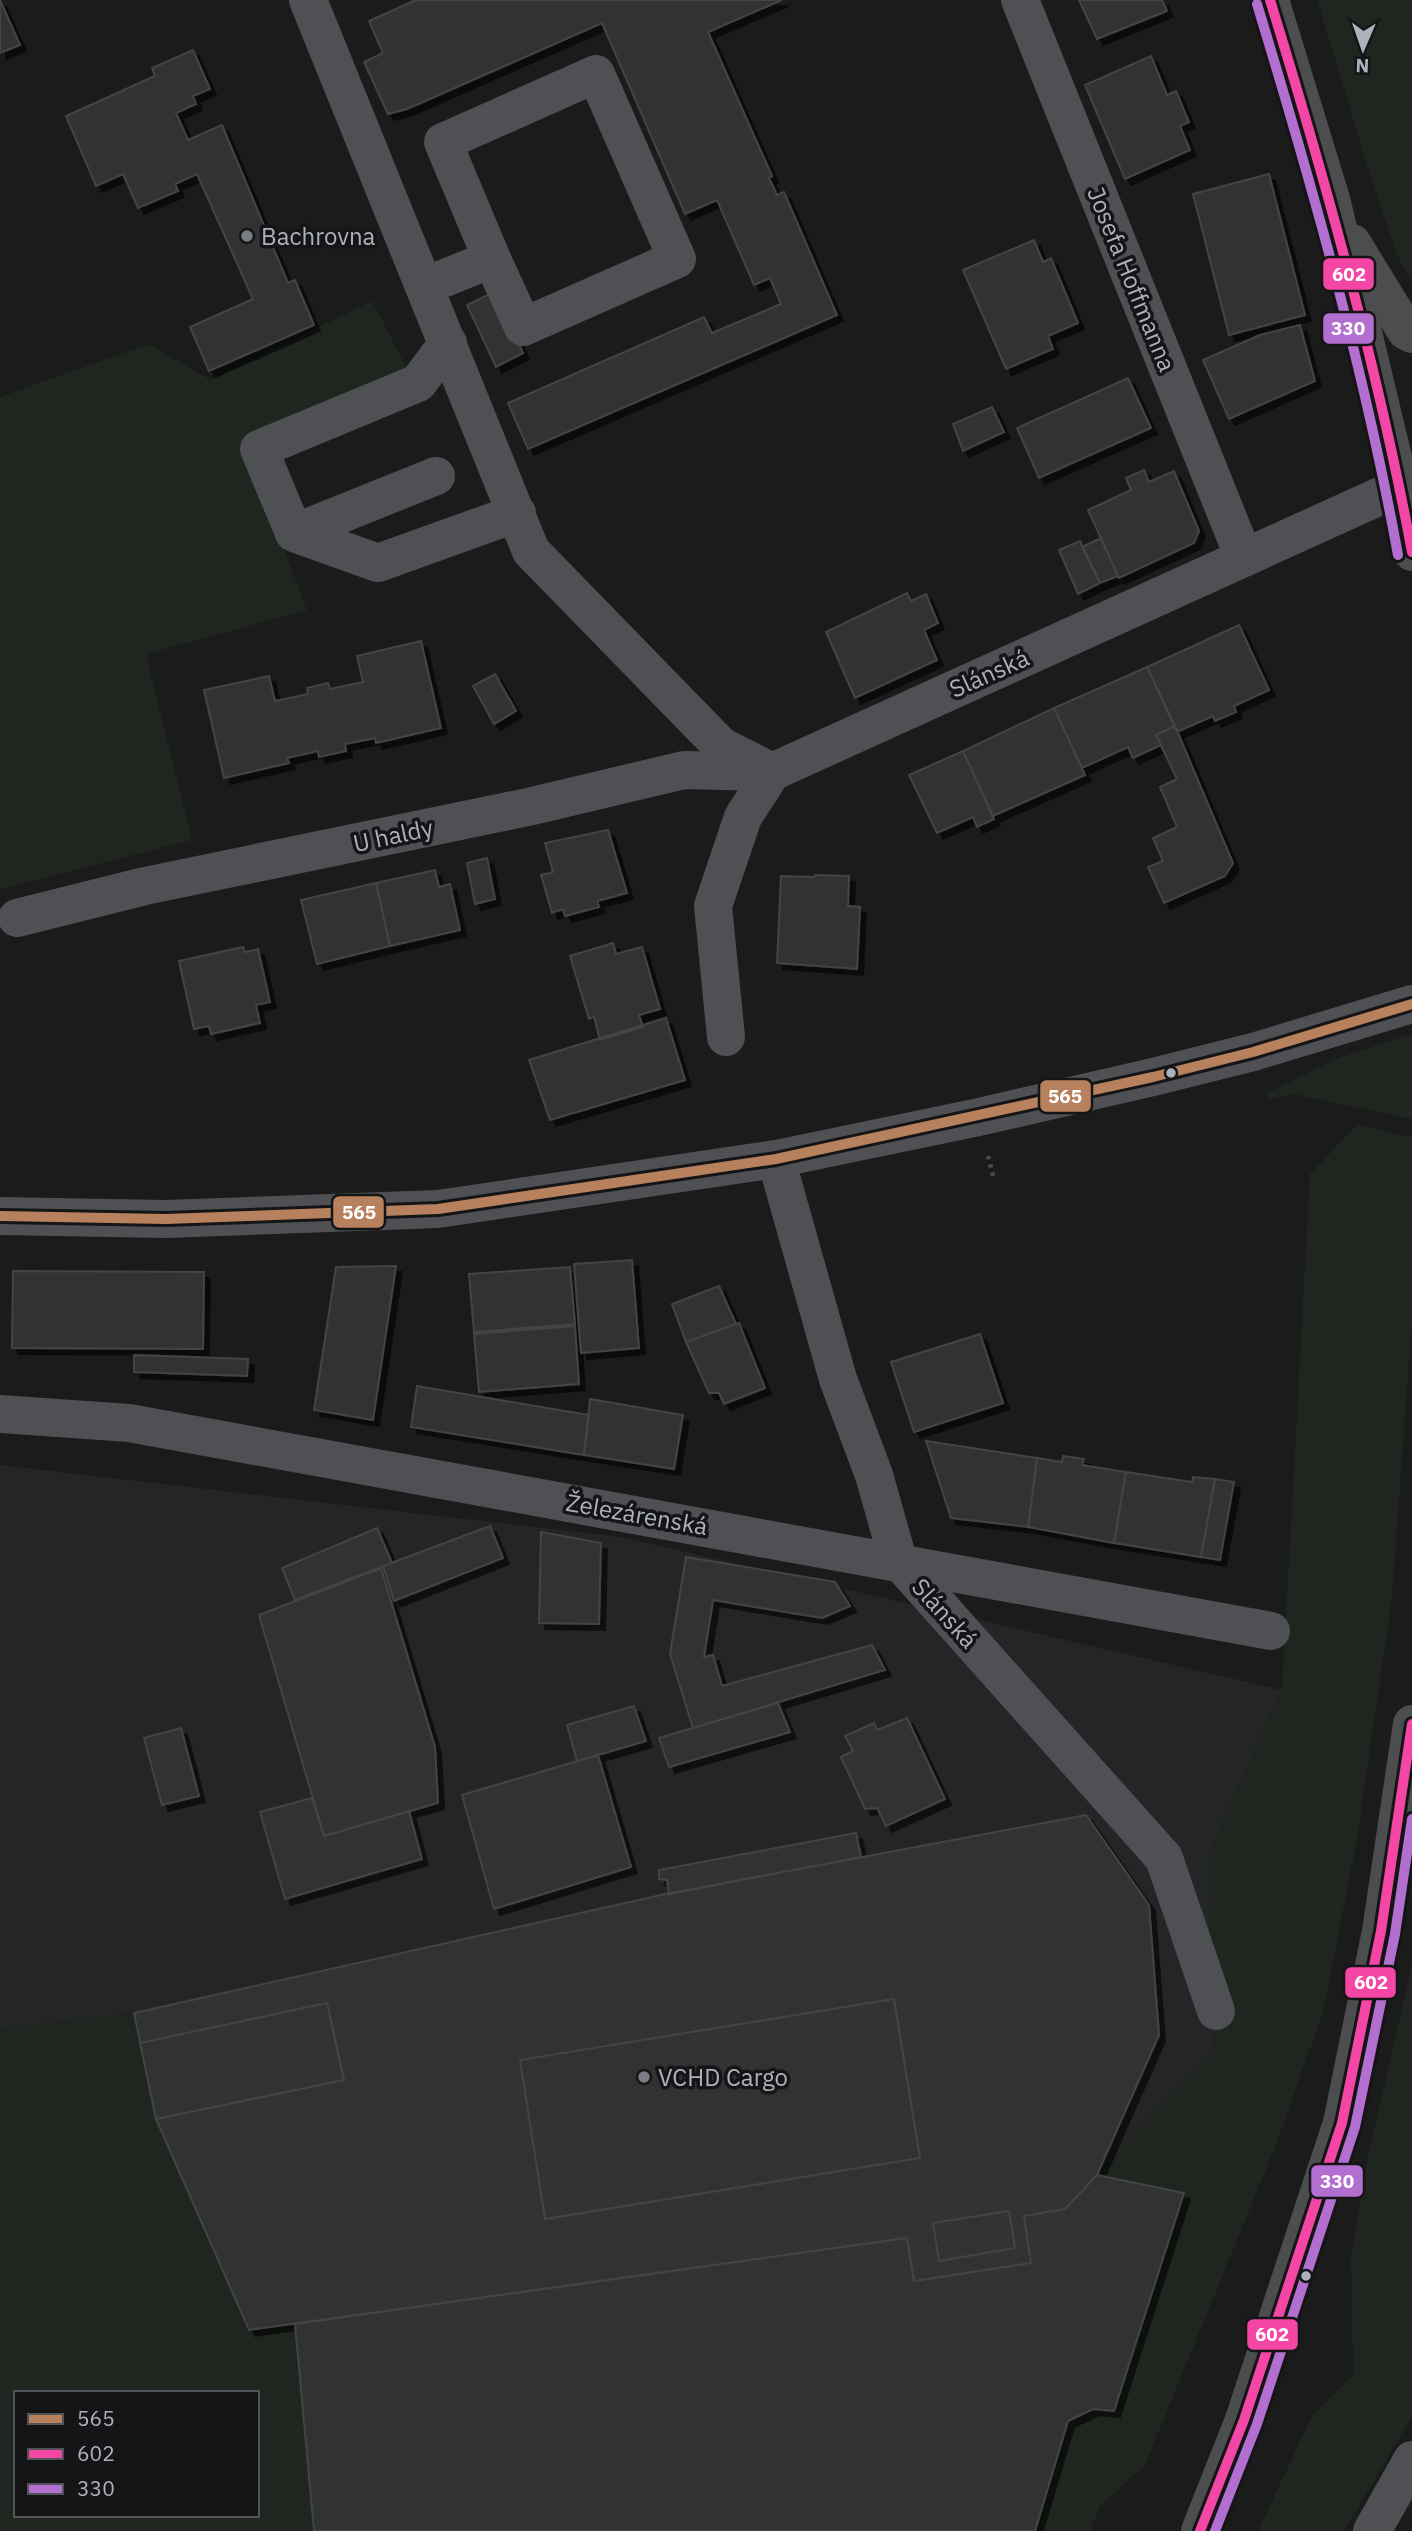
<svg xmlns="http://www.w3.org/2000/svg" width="1412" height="2531" viewBox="0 0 1412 2531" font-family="'IBM Plex Sans',sans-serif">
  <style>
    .built { fill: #252527 }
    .green { fill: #1e261f; fill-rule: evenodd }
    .building { fill: #333; stroke: #434447; stroke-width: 2; filter: url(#shadow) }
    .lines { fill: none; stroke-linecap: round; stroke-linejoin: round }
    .path { stroke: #4b4c4e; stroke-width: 4.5; stroke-dasharray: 3.5 5; stroke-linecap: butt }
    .minor { stroke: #4e5054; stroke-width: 38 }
    .major { stroke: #4c4d4f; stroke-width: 38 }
    .bus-1-casing { stroke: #151517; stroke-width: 16 }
    .bus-2-casing { stroke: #151517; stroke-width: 16 }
    .bus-3-casing { stroke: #151517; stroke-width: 16 }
    .bus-1 { stroke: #b6815c; stroke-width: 10 }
    .bus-2 { stroke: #f346a5; stroke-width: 10 }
    .bus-3 { stroke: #b36fd0; stroke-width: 10 }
    .poi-dot { fill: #797c84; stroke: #151517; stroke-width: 2.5 }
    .bus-dot { fill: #acb1bc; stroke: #151517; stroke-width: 2.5 }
    .labels { text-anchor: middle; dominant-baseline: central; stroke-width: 7; stroke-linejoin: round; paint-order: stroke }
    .poi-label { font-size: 24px; fill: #acb1bc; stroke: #151517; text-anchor: start }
    .street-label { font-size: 24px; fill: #acb1bc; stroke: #151517 }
    .line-badge { stroke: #151517; stroke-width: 2.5 }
    .badge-label { font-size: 19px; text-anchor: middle; font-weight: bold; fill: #fff }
  </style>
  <defs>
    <filter id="shadow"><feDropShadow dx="6" dy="6" stdDeviation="0" flood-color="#0009"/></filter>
  </defs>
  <rect width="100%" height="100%" fill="#1b1b1b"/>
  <path class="built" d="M0 1465 621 1537 1282 1690 1208 1856 1215 2051 1065 2209 1031 2263 249 2330 156 2119 134 2013 0 2029Z"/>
  <path class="green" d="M1317 0H1412V283L1399 259 1377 197Z
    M372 301 410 374 242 439 307 610 146 654 192 840 0 889V397L148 344 211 380Z
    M1412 1034V1119L1293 1094 1269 1099 1267 1093 1341 1057Z
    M1357 1125 1412 1137V1318L1392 1598 1357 1839 1323 2012 1276 2145 1145 2465 1099 2507 1090 2531H0V2029L134 2013 156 2119 249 2330 907 2238 1065 2209 1215 2051 1208 1856 1282 1690 1310 1174ZM16 2393H257V2515H16Z
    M1412 1965V2417L1344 2531H1258L1312 2416 1353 2375 1351 2258 1368 2156Z"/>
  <path class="building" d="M0 0 20 45 0 53Z
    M416 0H782L708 32 772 176 769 178 777 195 784 192 837 315 528 449 508 403 704 317 712 333 781 304 770 278 754 285 717 200 685 214 602 23 407 109 388 114 364 62 383 53 369 21Z
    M1079 0H1162L1167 11 1097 39Z
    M193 50 210 89 193 96 196 104 176 113 188 140 222 125 288 283 295 280 314 325 209 371 190 327 253 299 197 174 175 184 178 191 138 208 123 174 96 186 66 116 155 76 152 68Z
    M1151 56 1167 95 1176 91 1189 122 1180 126 1190 150 1125 179 1085 85Z
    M1269 174 1305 315 1229 335 1193 194Z
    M1034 240 1043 262 1051 258 1078 323 1048 336 1053 349 1006 369 963 270Z
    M496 291 523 353 496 367 467 305Z
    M1300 325 1315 381 1229 419 1203 360 1260 335Z
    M1128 378 1151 428 1039 478 1017 428Z
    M992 407 1004 432 963 451 953 424Z
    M1144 470 1149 482 1174 471 1199 531 1194 543 1119 578 1088 510 1131 490 1126 478Z
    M1101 538 1118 576 1100 583 1082 547Z
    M1080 541 1100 583 1078 594 1059 550Z
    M907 593 911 601 926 594 938 623 924 630 937 660 855 698 826 632Z
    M1239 625 1269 690 1234 706 1236 712 1215 721 1213 716 1177 732 1147 667Z
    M421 641 441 728 376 743 375 738 345 744 346 751 319 757 318 751 287 758 289 763 224 778 204 690 269 676 275 701 308 694 307 688 328 683 330 689 363 682 357 656Z
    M1147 667 1175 726 1156 735 1161 745 1133 758 1128 747 1082 768 1054 708Z
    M495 674 516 711 494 724 473 686Z
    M1054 708 1085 775 993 816 963 751Z
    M1175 726 1233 863 1225 876 1164 903 1148 867 1163 861 1153 838 1177 827 1160 787 1177 779 1156 735Z
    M963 751 994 819 977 827 973 817 937 833 909 775Z
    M608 830 627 893 597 901 599 907 565 916 563 909 552 913 541 875 553 872 545 843Z
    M487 858 495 899 475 904 467 863Z
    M435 870 439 887 450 884 460 930 390 946 376 883Z
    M815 875 849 876 848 906 860 907 857 969 777 963 781 876 814 877Z
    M376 883 390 946 317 964 301 900Z
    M613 943 616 954 642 947 660 1009 639 1015 643 1027 600 1040 594 1017 589 1019 570 956Z
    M243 947 245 952 258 949 270 1002 256 1005 260 1023 211 1034 209 1026 194 1029 179 961Z
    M666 1018 685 1080 550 1120 529 1060Z
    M632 1260 639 1348 581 1353 574 1264Z
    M396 1266 373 1420 314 1410 336 1267Z
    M570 1267 575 1324 474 1332 469 1274Z
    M13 1271 204 1272 203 1349 12 1348Z
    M719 1286 736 1324 686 1342 672 1304Z
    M739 1323 765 1388 724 1404 719 1393H709L686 1342Z
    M575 1326 579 1384 479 1392 474 1334Z
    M980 1334 1003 1403 914 1432 891 1362Z
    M134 1355 248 1359 247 1376 134 1372Z
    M417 1386 589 1415 584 1455 411 1427Z
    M590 1399 683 1415 674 1469 584 1455Z
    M926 1441 1037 1458 1028 1527 951 1518Z
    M1063 1456 1084 1459 1082 1465 1126 1472 1114 1543 1028 1527 1037 1458 1062 1462Z
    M1126 1472 1192 1482 1193 1477 1215 1479 1201 1557 1114 1543Z
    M1215 1479 1234 1482 1220 1560 1201 1557Z
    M490 1526 503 1558 394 1601 383 1566Z
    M377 1528 392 1563 295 1600 282 1568Z
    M541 1532 601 1543 599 1624 539 1623Z
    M686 1557 835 1582 850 1606 822 1618 713 1600 704 1657 713 1655 722 1686 872 1645 885 1670 693 1728 670 1654Z
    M381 1568 435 1747 438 1803 324 1836 259 1615Z
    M778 1703 790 1732 669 1767 659 1738Z
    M634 1706 646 1741 577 1761 567 1725Z
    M907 1718 945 1799 886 1826 877 1808 865 1809 841 1757 853 1751 845 1736 874 1723 877 1730Z
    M181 1728 199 1796 162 1805 144 1738Z
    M598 1755 631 1867 494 1909 462 1795Z
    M312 1798 324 1836 409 1811 422 1859 285 1899 260 1812Z
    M1086 1815 1149 1905 1159 2035 1097 2175 1065 2209 1024 2216 1031 2263 914 2281 907 2238 249 2330 156 2119 134 2013 661 1895Z
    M856 1833 861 1857 669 1894 667 1880 659 1879V1870Z
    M894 1999 920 2158 545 2219 520 2060Z
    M327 2003 344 2080 156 2119 140 2043Z
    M1097 2175 1184 2193 1114 2411 1093 2409 1068 2421 1035 2531H314L295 2324 907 2238 914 2281 1031 2263 1024 2216 1065 2209Z
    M1009 2211 1015 2248 939 2261 933 2223Z"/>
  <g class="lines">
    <path class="path" d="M988 1156 994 1179"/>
    <path class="minor" d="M308 0 531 551 721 746 772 772
      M1020 0 1244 558
      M425 286 492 259 523 327 677 259 596 74 443 142 492 259
      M448 343 418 383 259 449 294 533 378 563 517 513
      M294 533 436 476
      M17 918 145 886 528 807 684 770 763 772
      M726 1037 713 906 743 817 772 772 1400 487
      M776 1159 838 1379 874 1475 898 1560 1164 1858 1216 2011
      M0 1216 166 1219 438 1209 776 1159 979 1117 1153 1077 1253 1052 1412 1004
      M0 1414 129 1423 1271 1631
      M1372 2531 1412 2460"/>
    <path class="major" d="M1270 0 1331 199 1400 487 1412 552
      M1352 243 1406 331 1412 334
      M1200 2531 1244 2420 1342 2123 1381 1931 1412 1724"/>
    <defs>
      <path id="bus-1" d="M0 1216 166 1219 438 1209 776 1159 1153 1077 1253 1052 1412 1004"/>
      <path id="bus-2" d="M1270 0C1326 182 1377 365 1412 552
        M1200 2531 1244 2420 1342 2123 1381 1931 1412 1724"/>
      <path id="bus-3" d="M1257 4C1312 185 1364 368 1398 555
        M1215 2531 1257 2424 1355 2127 1395 1934 1412 1819"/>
    </defs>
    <use href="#bus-1" class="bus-1-casing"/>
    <use href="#bus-2" class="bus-2-casing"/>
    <use href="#bus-3" class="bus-3-casing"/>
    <use href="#bus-1" class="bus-1"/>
    <use href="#bus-2" class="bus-2"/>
    <use href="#bus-3" class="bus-3"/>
  </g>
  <g class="poi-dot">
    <circle cx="247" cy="236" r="7"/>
    <circle cx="644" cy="2077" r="7"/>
  </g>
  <g class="bus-dot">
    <circle cx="1171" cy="1073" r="6"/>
    <circle cx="1306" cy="2276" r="6"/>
  </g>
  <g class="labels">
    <g class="poi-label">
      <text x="261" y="236">Bachrovna</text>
      <text x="658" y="2077">VCHD Cargo</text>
    </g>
    <g class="street-label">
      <text transform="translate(1132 279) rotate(68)">Josefa Hoffmanna</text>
      <text transform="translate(989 673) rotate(-24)">Slánská</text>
      <text transform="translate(393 835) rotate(-12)">U haldy</text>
      <text transform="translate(637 1514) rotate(10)">Železárenská</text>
      <text transform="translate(945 1613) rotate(48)">Slánská</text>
    </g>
  </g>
  <g class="line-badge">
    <rect x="1322" y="257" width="53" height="34" rx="7" fill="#f346a5"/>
    <rect x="1322" y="312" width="53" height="33" rx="7" fill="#b36fd0"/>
    <rect x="1039" y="1079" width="53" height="34" rx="7" fill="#b6815c"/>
    <rect x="332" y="1195" width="53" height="34" rx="7" fill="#b6815c"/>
    <rect x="1344" y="1966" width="53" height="33" rx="7" fill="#f346a5"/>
    <rect x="1310" y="2164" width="54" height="34" rx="7" fill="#b36fd0"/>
    <rect x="1246" y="2318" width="53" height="33" rx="7" fill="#f346a5"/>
  </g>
  <g class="badge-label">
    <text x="1349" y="281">602</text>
    <text x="1348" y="335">330</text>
    <text x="1065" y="1103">565</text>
    <text x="359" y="1219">565</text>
    <text x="1371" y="1989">602</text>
    <text x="1337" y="2188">330</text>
    <text x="1272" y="2341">602</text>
  </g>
  <rect x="14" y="2391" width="245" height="126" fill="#151517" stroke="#515359" stroke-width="2"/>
  <rect x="28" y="2414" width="35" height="10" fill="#b6815c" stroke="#515359" stroke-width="2"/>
  <text x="77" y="2426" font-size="21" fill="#acb1bc">565</text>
  <rect x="28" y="2449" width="35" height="10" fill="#f346a5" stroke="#515359" stroke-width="2"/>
  <text x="77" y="2461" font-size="21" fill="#acb1bc">602</text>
  <rect x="28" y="2484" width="35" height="10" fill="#b36fd0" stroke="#515359" stroke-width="2"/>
  <text x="77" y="2496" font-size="21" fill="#acb1bc">330</text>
  <g transform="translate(1363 49) rotate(182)" stroke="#151517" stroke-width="5" paint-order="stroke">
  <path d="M0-5L12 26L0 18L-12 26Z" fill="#acb1bc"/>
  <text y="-10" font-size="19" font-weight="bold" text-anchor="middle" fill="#acb1bc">N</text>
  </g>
</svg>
